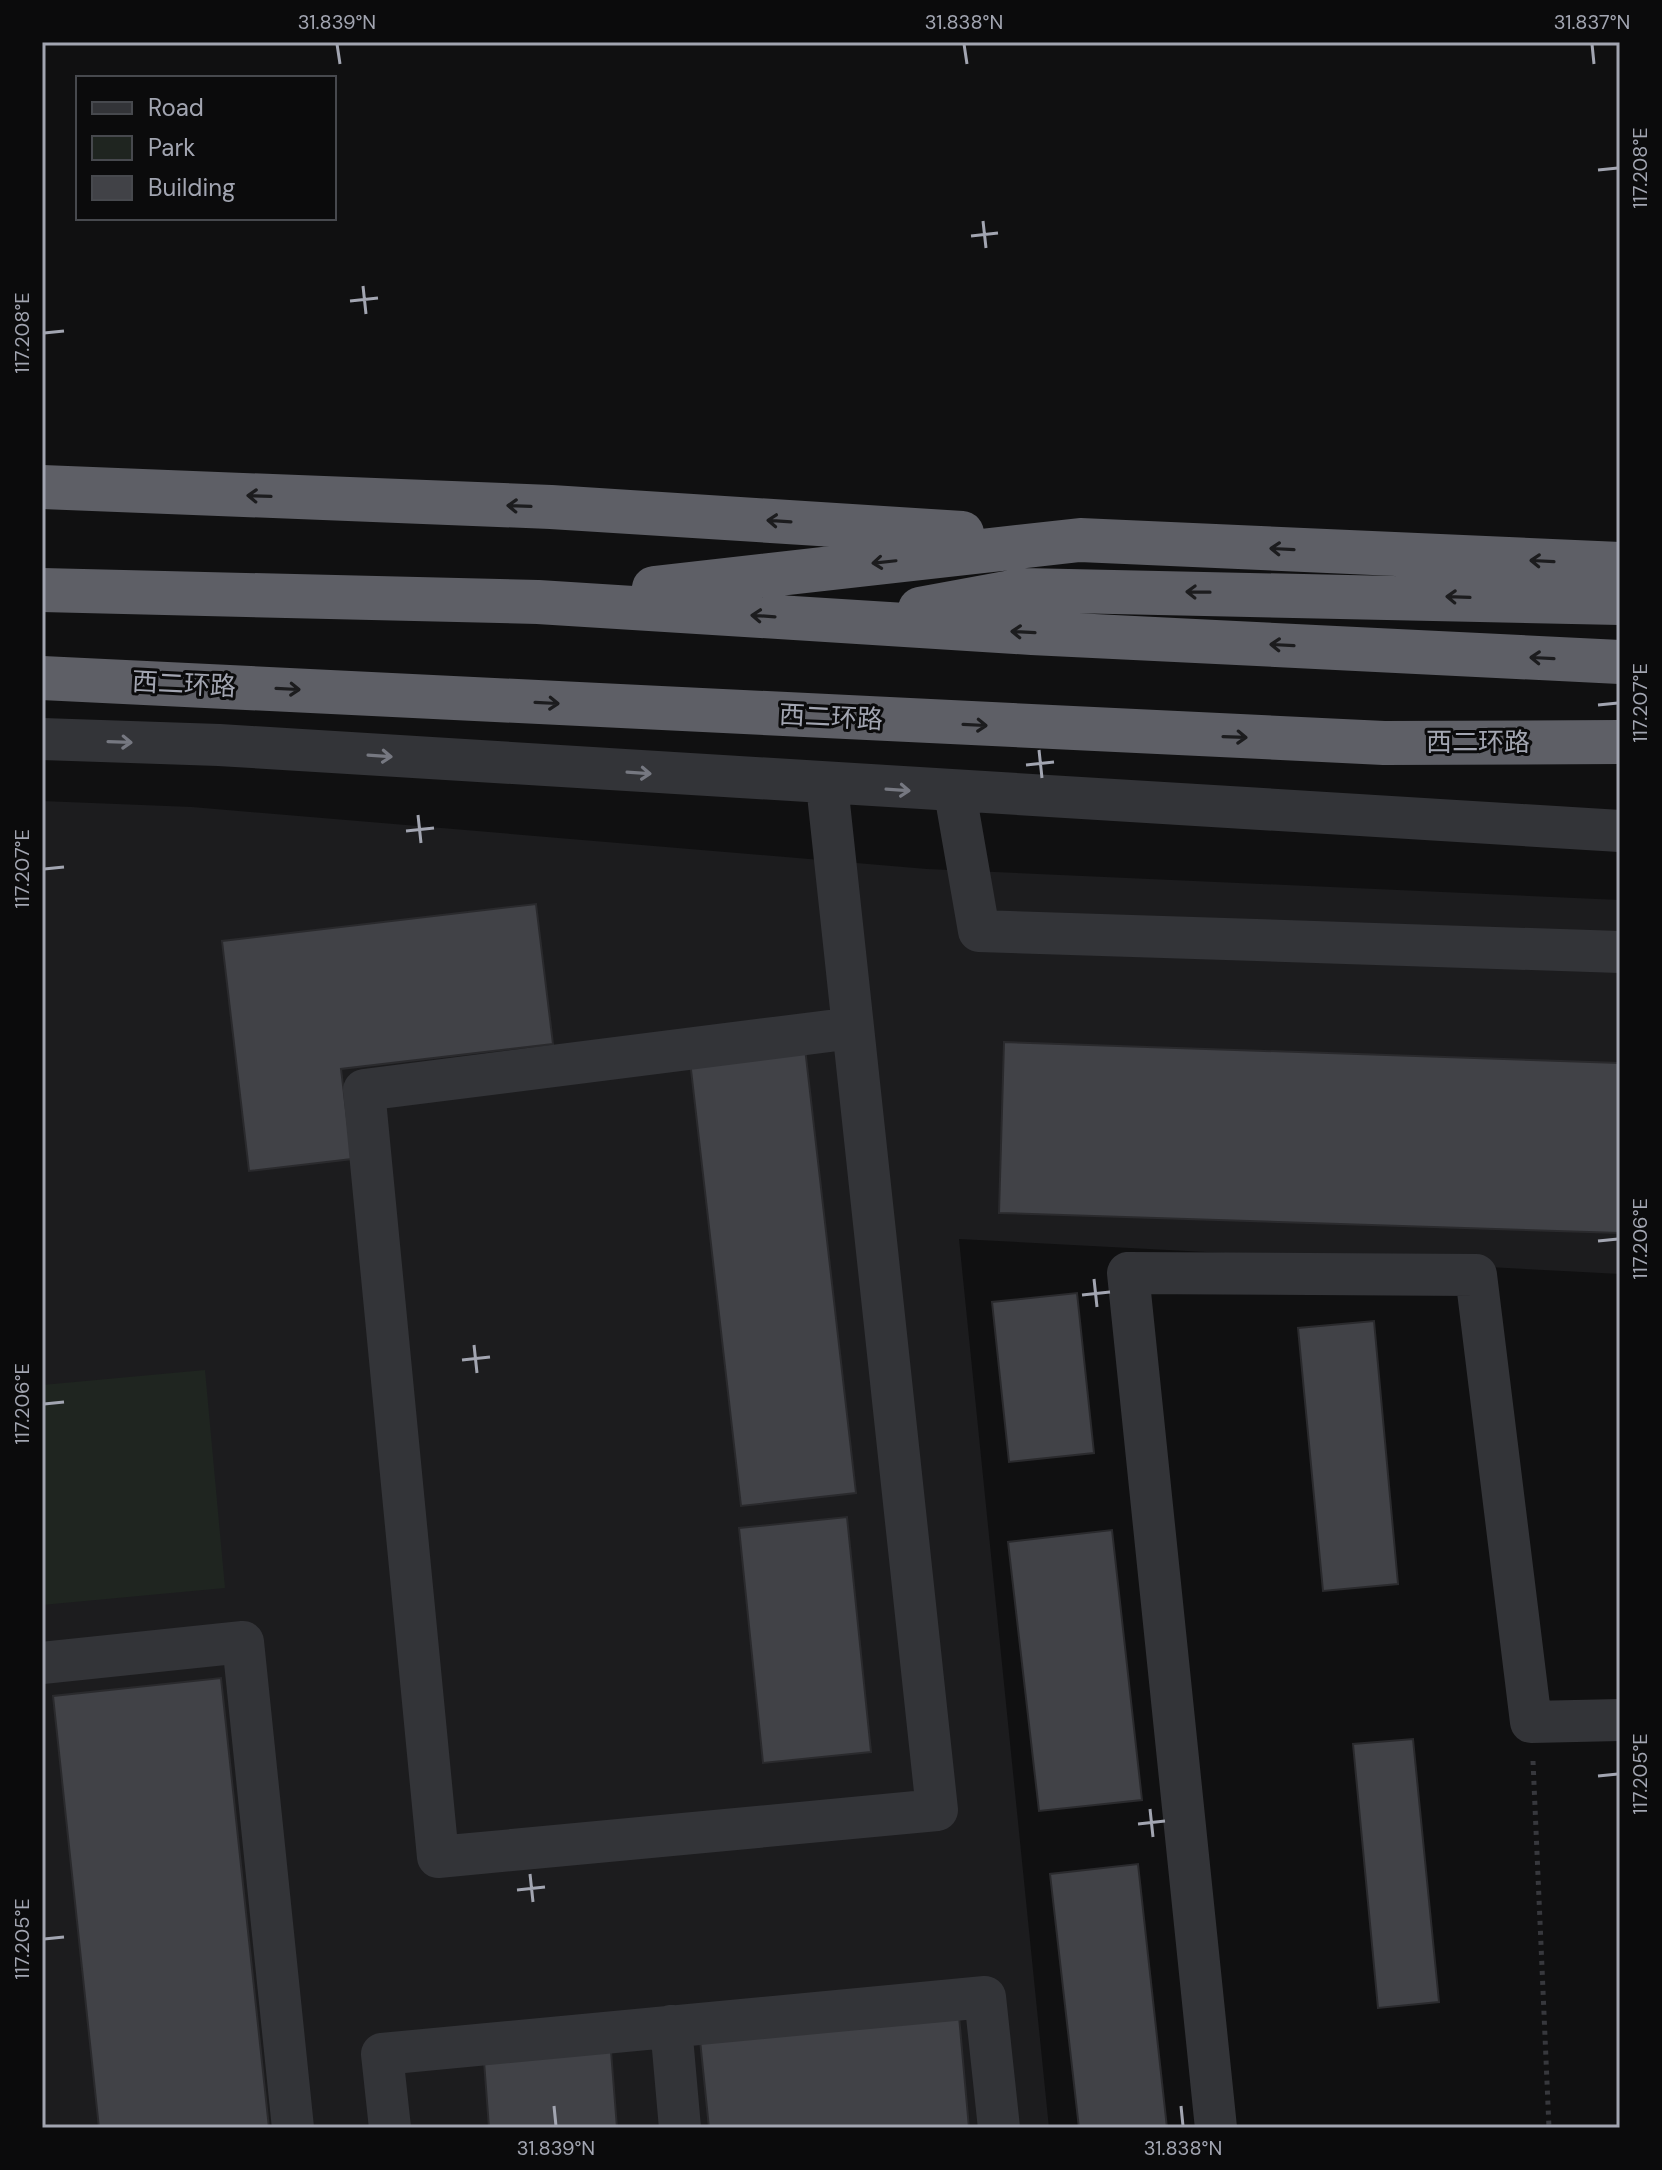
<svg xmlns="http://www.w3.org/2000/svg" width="1662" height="2170" viewBox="0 0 1662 2170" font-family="'DM Sans','Noto Sans SC',sans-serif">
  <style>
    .built { fill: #1c1c1e }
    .green { fill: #1f2520 }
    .building { fill: #414247; stroke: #2a2a2d; stroke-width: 2 }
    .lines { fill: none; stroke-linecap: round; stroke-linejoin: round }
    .path { stroke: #37383d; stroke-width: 5; stroke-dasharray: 4 6; stroke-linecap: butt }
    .minor { stroke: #333438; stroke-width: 42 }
    .highway { stroke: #5e5f66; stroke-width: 44 }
    .oneway { stroke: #1c1c1e }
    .oneway2 { stroke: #767881 }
    .ticks { fill: none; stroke: #a2a5b1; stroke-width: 3 }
    .labels { text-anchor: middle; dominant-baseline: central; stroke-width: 6; stroke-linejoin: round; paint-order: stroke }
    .street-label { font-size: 26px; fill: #a2a5b1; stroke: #0b0b0c }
    .neatline { fill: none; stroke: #a2a5b1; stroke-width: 3 }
    .ticks-label { font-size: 20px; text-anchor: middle; fill: #a2a5b1 }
  </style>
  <rect width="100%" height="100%" fill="#101011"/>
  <path class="built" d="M42 801 192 807 927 869 1620 900V1274L959 1239 1049 2128H42Z"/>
  <path class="green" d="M205 1370 225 1588 42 1605V1385Z"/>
  <path class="building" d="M536 904 553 1044 341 1069 352 1159 249 1171 222 941Z
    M1004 1042 1620 1063V1233L999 1213Z
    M805 1048 856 1493 741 1506 690 1061Z
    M1077 1293 1094 1453 1009 1462 992 1302Z
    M1374 1321 1398 1584 1323 1591 1298 1328Z
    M847 1517 871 1752 763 1763 739 1528Z
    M1112 1530 1142 1800 1039 1811 1008 1542Z
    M221 1678 269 2128H99L53 1696Z
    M1413 1739 1439 2002 1378 2008 1353 1744Z
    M1138 1864 1167 2128H1079L1050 1874Z
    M959 2016 969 2128H709L700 2040Z
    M611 2051 617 2128H489L484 2061Z"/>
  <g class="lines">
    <path class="path" d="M1533 1761 1549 2128"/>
    <path class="minor" d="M42 739 219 745 1620 831
      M827 785 937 1810 438 1857 364 1090 853 1028
      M955 793 979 931 1620 952
      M42 1663 243 1642 293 2128
      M671 2026 680 2128
      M390 2128 382 2054 985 1997 999 2128
      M1216 2128 1128 1273 1476 1275 1531 1722 1620 1720"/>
    <path class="highway" d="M42 487 551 507 962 533
      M654 588 1080 540 1620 564
      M42 590 538 602 1032 633 1620 662
      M920 609 1023 590 1620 603
      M42 678 1384 743 1620 742"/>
  </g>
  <defs><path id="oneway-shaft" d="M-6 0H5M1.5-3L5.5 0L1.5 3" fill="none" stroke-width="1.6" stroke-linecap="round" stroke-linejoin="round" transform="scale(2)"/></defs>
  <g class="oneway">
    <use href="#oneway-shaft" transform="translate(259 496) rotate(-178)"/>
    <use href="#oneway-shaft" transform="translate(519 506) rotate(-178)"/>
    <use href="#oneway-shaft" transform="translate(779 521) rotate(-176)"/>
    <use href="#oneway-shaft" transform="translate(1282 549) rotate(-177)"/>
    <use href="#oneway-shaft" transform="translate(1542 561) rotate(-177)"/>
    <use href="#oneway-shaft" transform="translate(884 562) rotate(174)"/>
    <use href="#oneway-shaft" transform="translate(1198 592) rotate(-179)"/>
    <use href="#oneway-shaft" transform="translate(1458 597) rotate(-178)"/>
    <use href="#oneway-shaft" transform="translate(763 616) rotate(-176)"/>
    <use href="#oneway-shaft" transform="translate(1023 632) rotate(-177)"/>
    <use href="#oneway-shaft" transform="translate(1282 645) rotate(-177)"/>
    <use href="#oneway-shaft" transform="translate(1542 658) rotate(-177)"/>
    <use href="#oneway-shaft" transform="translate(288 689) rotate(3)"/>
    <use href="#oneway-shaft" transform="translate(547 703) rotate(3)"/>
    <use href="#oneway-shaft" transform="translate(975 725) rotate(3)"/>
    <use href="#oneway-shaft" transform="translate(1235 737) rotate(2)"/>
  </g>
  <g class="oneway2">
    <use href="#oneway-shaft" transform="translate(120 742) rotate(2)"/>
    <use href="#oneway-shaft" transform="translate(380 756) rotate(4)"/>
    <use href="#oneway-shaft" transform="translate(639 773) rotate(4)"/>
    <use href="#oneway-shaft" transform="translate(898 790) rotate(4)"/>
  </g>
  <path class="ticks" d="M337 44 340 64M964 44 967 64M1592 44 1594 64M1598 170 1618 168M983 221 986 248M971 236 998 233M363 286 366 314M350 301 378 298M44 333 64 331M1598 705 1618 703M1039 750 1042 778M1026 765 1054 762M418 815 421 843M406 831 434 828M44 869 64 867M1598 1241 1618 1239M1094 1279 1097 1307M1082 1295 1110 1292M474 1345 477 1373M462 1360 490 1357M44 1404 64 1402M1598 1776 1618 1774M1150 1809 1153 1837M1138 1824 1165 1821M530 1874 533 1902M517 1890 545 1887M44 1939 64 1937M554 2106 556 2126M1181 2106 1183 2126"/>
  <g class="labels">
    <g class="street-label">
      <text transform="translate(184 684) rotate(3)">西二环路</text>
      <text transform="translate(831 717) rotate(3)">西二环路</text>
      <text x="1478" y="742">西二环路</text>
    </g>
  </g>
  <rect width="1662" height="2170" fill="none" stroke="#0b0b0c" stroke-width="88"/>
  <rect x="76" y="76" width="260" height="144" fill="#0b0b0c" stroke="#47494e" stroke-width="2"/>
  <rect x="92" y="102" width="40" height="12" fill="#333438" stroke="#47494e" stroke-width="2"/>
  <text x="148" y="116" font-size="24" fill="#a2a5b1">Road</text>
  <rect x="92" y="136" width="40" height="24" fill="#1f2520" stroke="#47494e" stroke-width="2"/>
  <text x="148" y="156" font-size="24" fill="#a2a5b1">Park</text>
  <rect x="92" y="176" width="40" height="24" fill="#414247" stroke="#47494e" stroke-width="2"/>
  <text x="148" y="196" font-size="24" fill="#a2a5b1">Building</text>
  <rect x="44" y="44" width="1574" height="2082" class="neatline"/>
  <g class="ticks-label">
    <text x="337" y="29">31.839°N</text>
    <text x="964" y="29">31.838°N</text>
    <text x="1592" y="29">31.837°N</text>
    <text transform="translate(1640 168) rotate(-90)" y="7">117.208°E</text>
    <text transform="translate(22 333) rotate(-90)" y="7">117.208°E</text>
    <text transform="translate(1640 703) rotate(-90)" y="7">117.207°E</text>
    <text transform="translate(22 869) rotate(-90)" y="7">117.207°E</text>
    <text transform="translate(1640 1239) rotate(-90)" y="7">117.206°E</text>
    <text transform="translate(22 1404) rotate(-90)" y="7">117.206°E</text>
    <text transform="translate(1640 1774) rotate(-90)" y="7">117.205°E</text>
    <text transform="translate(22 1939) rotate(-90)" y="7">117.205°E</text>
    <text x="556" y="2155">31.839°N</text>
    <text x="1183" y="2155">31.838°N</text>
  </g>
</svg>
